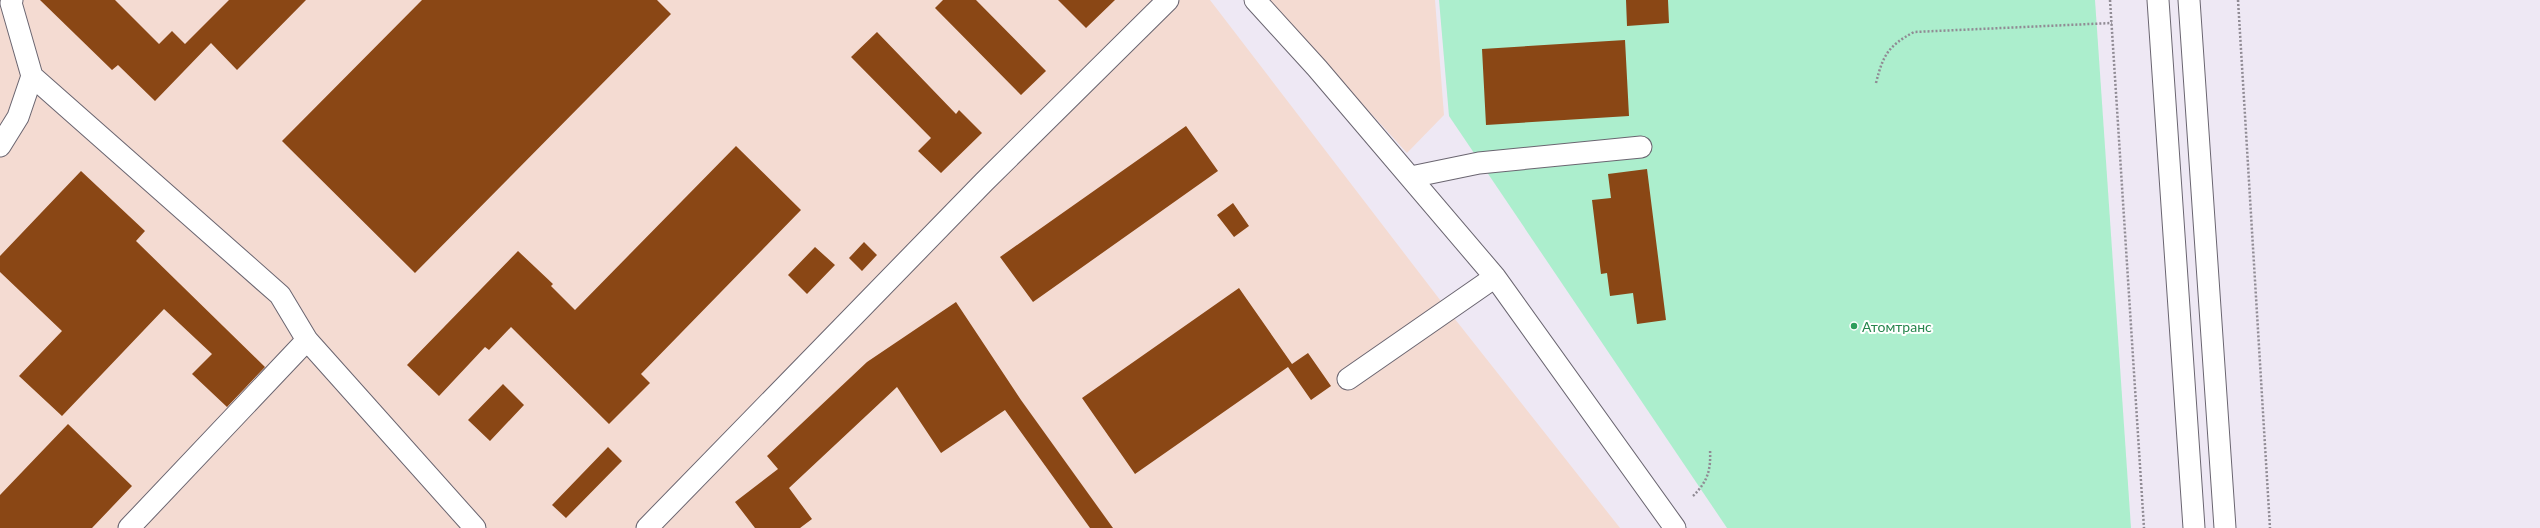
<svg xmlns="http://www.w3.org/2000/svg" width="2540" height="528" viewBox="0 0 2540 528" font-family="Lato,sans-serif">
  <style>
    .industrial { fill: #f4dbd2 }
    .green { fill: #aceecd }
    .building { fill: #8a4715 }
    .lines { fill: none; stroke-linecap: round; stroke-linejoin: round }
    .minor-casing { stroke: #6a6570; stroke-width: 23 }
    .path { stroke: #908b94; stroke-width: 2.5; stroke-dasharray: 2 2; stroke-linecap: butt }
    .minor { stroke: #fff; stroke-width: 21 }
    .leisure-dot { fill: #2e9e5b; stroke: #fff; stroke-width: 1.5 }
    .labels { text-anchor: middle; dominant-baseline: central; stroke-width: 4; stroke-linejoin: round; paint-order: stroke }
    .leisure-label { font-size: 14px; fill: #27864d; stroke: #fff; text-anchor: start }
  </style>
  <rect width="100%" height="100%" fill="#eee8f4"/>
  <path class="industrial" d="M0 0H1210L1447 309 1620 528H0Z
    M1268 0H1435L1444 115 1407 153Z"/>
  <path class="green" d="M1439 0H2095L2131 528H1727L1449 116Z"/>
  <path class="building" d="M40 0H115L159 44 172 31 185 44 229 0H306L237 70 211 43 155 101 118 65 112 70Z
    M422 0H657L671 14 415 273 282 141Z
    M943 0H976L1046 71 1021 95 935 8Z
    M1058 0H1115L1086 28Z
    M1626 0H1668L1669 23 1627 26Z
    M877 32 956 114 959 110 982 133 941 173 918 151 931 138 851 57Z
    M1625 40 1629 116 1486 125 1482 49Z
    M1186 126 1218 171 1033 302 1000 257Z
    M736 146 801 210 641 374 650 383 609 424 511 327 489 350 485 347 439 396 407 365 518 251 553 284 551 286 575 310Z
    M1647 169 1666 320 1637 324 1633 293 1610 296 1607 273 1601 274 1592 200 1611 198 1608 174Z
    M81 171 145 231 136 241 265 367 227 407 192 374 212 354 164 309 62 416 19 376 62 331 0 272V256Z
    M1233 203 1249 226 1234 237 1217 215Z
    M864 242 877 255 862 271 849 258Z
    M815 247 835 265 807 294 788 275Z
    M1239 288 1292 364 1308 353 1331 386 1311 400 1288 367 1135 474 1082 398Z
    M956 302 1021 400 1113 528H1090L1005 410 941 453 897 387 789 488 812 519 800 528H755L735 502 778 469 767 456 867 362Z
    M503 384 524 405 490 441 468 420Z
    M68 424 132 486 92 528H0V495Z
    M608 447 622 461 566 518 552 505Z"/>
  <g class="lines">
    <defs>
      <path id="minor" d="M1255 0 1317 68 1495 277 1675 528
        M2158 0 2194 528
        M2189 0 2225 528
        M32 76 280 295 307 340 475 528
        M0 146 18 117 32 76 11 3 12 0
        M1411 177 1479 163 1641 147
        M1348 379 1495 277
        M129 528 307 340
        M647 528 984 182 1168 0"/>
    </defs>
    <use href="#minor" class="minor-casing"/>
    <path class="path" d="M2110 0 2144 528
      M2238 0 2270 528
      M1876 83C1883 55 1888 46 1914 32L2112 23
      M1693 496C1708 481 1711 470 1710 449"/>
    <use href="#minor" class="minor"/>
  </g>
  <circle class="leisure-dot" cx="1854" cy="326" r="4"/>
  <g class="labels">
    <g class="leisure-label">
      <text x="1862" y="326">Атомтранс</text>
    </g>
  </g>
</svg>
